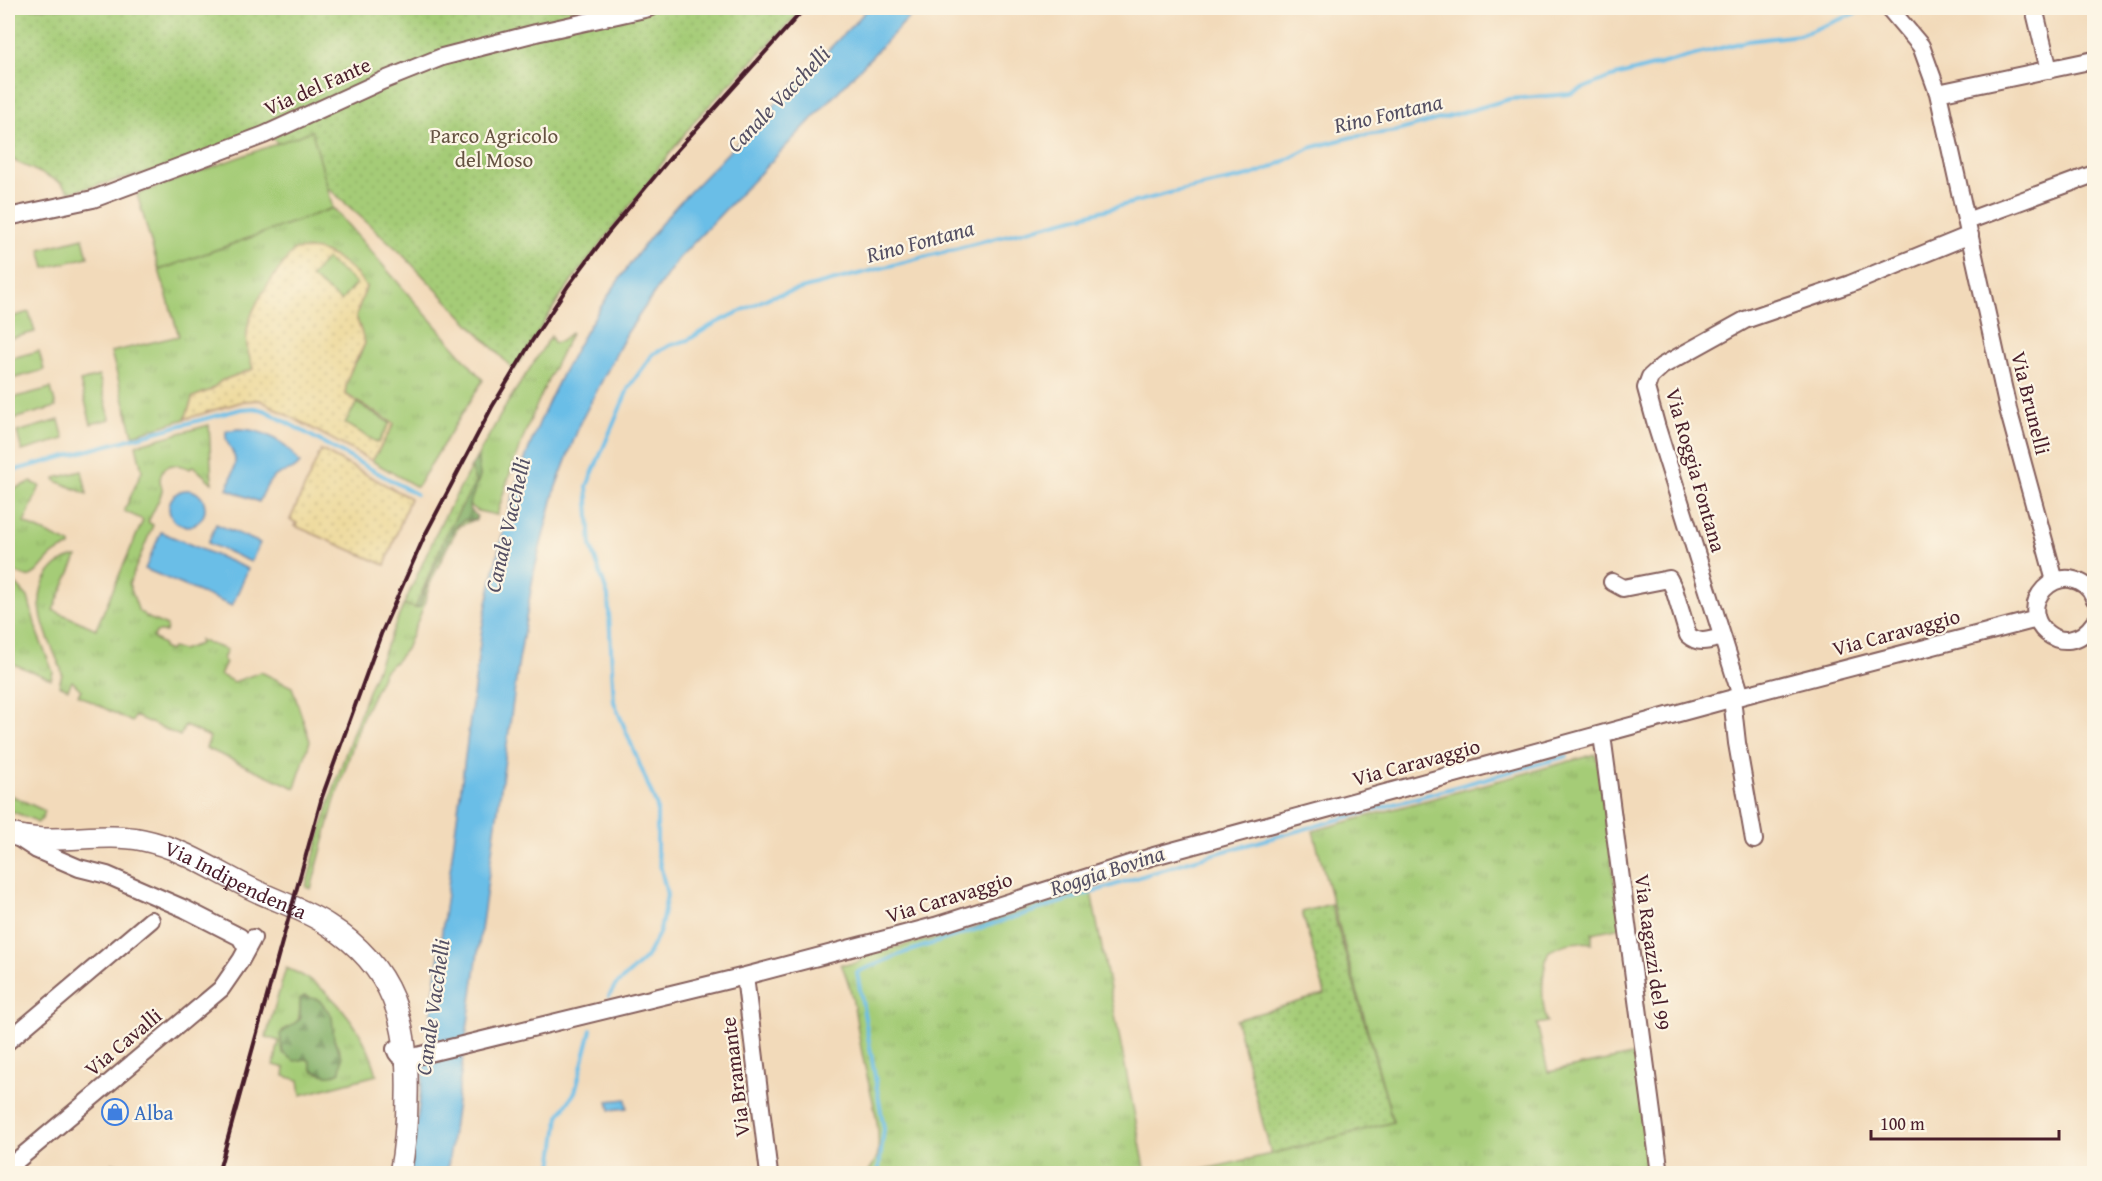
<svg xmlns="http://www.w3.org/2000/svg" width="2102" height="1181" viewBox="0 0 2102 1181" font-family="'Gentium Book Plus',serif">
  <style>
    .grass { fill: url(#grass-tufts); stroke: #787651; stroke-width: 1.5; fill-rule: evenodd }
    .forest { fill: url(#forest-firs); stroke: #67684a; stroke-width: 1.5 }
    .sand { fill: url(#sand-dots); stroke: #9c7c64; stroke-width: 1.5 }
    .park { fill: url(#park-dots); stroke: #787651; stroke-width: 1.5 }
    .pitch { fill: #a5cc77; stroke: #787651; stroke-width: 1.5 }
    .water { fill: #6bbee7; stroke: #5a6e89; stroke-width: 1.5 }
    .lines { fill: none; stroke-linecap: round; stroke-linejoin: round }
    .stream { stroke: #6bbee7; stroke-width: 4 }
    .minor-casing { stroke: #85605d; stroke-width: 20 }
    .major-casing { stroke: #85605d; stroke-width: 24 }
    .minor { stroke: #fff; stroke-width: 16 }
    .major { stroke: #fff; stroke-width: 21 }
    .rail { stroke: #4a1f2b; stroke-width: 4 }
    .labels { text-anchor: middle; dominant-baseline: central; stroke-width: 4.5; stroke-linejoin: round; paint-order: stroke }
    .street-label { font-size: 21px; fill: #4a1f2b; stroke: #fcf5e5 }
    .park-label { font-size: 21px; fill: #655342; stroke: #fcf5e5 }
    .shop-label { font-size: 21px; fill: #366cbe; stroke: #fcf5e5; text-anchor: start }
    .water-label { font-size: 22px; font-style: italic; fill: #544f63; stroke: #fcf5e5 }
  </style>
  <defs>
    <pattern id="grass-tufts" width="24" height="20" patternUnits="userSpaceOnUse" patternTransform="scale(1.5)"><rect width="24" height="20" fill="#a5cc77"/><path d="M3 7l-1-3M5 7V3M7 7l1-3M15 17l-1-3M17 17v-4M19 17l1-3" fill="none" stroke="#90af67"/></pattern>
    <pattern id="forest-firs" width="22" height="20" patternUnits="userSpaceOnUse" patternTransform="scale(1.5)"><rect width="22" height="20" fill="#84b068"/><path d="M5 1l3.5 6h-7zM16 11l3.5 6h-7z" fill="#6e8f56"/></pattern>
    <pattern id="sand-dots" width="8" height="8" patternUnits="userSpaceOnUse" patternTransform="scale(1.5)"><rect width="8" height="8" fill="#eeda9e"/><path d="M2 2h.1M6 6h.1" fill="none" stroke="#cebb88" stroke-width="1.8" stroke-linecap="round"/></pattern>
    <pattern id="park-dots" width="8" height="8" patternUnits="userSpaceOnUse" patternTransform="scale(1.5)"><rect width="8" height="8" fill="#a5cc77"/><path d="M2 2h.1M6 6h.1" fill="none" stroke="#90af67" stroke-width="1.8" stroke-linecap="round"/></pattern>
  </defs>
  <rect width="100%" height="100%" fill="#fcf5e5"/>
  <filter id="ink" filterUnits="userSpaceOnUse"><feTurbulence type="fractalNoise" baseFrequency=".0167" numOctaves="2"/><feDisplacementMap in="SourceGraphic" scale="12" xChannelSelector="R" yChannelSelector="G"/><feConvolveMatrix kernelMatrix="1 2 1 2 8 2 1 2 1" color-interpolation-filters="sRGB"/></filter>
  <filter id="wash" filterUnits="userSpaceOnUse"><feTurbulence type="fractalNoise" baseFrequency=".008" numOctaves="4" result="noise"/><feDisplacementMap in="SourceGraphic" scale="24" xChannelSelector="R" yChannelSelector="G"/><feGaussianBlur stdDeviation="1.35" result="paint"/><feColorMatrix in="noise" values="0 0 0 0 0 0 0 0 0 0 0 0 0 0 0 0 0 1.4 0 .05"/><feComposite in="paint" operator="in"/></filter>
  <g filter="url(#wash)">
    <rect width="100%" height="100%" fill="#f2daba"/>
    <path class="grass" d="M333 208 483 380 417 487 372 461 394 424 345 394 347 376 359 357 365 343 355 316 366 287 247 345 253 369 221 381 211 390 193 397 185 419 133 435 111 352 179 336 159 270Z
      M572 332C541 391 515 451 497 515L478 511 469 505 480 476 477 457 508 402 551 336 554 343 561 341Z
      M209 425 212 483 193 466 190 469C177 463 161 462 160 480 160 483 162 486 162 490 162 496 151 515 148 522L153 525 129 584 139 612 144 614 146 617 167 626 166 632H156L153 638 163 644V648L170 651 172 648 182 650 200 644 199 640 227 650 223 659 226 663 220 675 234 682 261 672 292 687 310 741 295 788 206 748 210 737 185 726 180 736 135 716 132 722 78 695 81 690 72 681 68 689 59 685 62 674 61 669C48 636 23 594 57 565 63 560 69 556 77 557L53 610 96 629 143 520 124 511 142 471 136 445Z
      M82 471 87 494 56 481 55 478Z
      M31 482 40 486 24 523 70 544V547C44 552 43 574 27 577L8 570V491Z
      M464 520 472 521 459 526 447 548 430 584 423 608 406 649 396 661 385 670 362 718 334 803 311 889 306 887C330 790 364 695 404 604L415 608 420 607C427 583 443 534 464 520Z
      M8 580 16 584 28 597 38 635 53 672 51 679 8 662Z
      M1596 754 1621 927 1592 933V943C1574 941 1564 943 1548 952 1542 976 1540 998 1547 1022L1537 1024 1548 1072 1637 1054 1653 1173 1184 1174 1271 1154 1393 1122 1313 831Z
      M8 794 45 811 42 819 37 823 34 820 8 810Z
      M1090 887 1146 1173H868C871 1167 877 1160 878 1153 881 1121 869 1089 863 1058 856 1026 855 994 841 964 852 964 861 964 867 954L956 933Z
      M286 968C331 985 365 1030 377 1075L301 1095 299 1080 284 1076 285 1068 274 1065 279 1041 266 1037ZM305 996 309 997 340 1050 310 1061 282 1031C305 1019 297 1021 301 999Z"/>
    <path class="forest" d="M477 457 480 476 469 505 470 510 477 516 476 520H464L456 525 427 583 420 607 415 608 447 532 475 483 471 467Z
      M304 996 319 1000 332 1016 334 1040 342 1057 340 1072C330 1078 323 1075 312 1070L310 1061 306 1059 295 1061 283 1053 280 1034 300 1019V999Z"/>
    <path class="sand" d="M294 250C301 250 311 248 318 250 336 255 356 270 366 287L356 316 365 343C356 364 347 370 345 394L394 424 372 461 260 400 244 401 185 419 193 397 211 390 221 381 253 369C251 361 248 354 247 346 242 312 275 275 294 250Z
      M321 450 410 498 385 565 295 526 297 523 290 520Z"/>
    <path class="park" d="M8 8H804L697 118 562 294 514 370 399 251 264 131 175 166 70 192 60 182 8 158Z
      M471 467 475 483 447 532 415 608 404 604 439 527Z
      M1331 904 1393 1122 1271 1154 1236 1020 1325 994 1302 912Z"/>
    <path class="pitch" d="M312 131 333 208 159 270 137 194Z
      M83 238 88 257 45 268 40 249Z
      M326 259 356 283 341 301 311 277Z
      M29 312 35 332 8 339V318Z
      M39 351 44 370 8 380V359Z
      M99 376 110 419 91 424 80 381Z
      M51 388 56 407 13 419 8 399Z
      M357 403 390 423 378 443 345 423Z
      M59 420 64 439 22 451 17 432Z
      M113 1163 151 1173H110Z"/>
    <path class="water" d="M869 8H918L678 259 627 333 581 421 555 489 534 572 518 666 447 1173 410 1174 482 628C496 558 511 487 540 421 574 343 620 271 676 206Z
      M238 429C265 429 285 442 300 463 293 472 288 470 279 474 268 479 264 492 259 502L227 489C230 480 236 469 235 459 233 448 224 443 226 431Z
      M169 508a18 18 0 1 1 36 0a18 18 0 1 1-36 0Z
      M216 524 260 543 251 562 208 543Z
      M161 532 248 569 232 606 145 569Z
      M626 1099 627 1108 610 1110 608 1101Z"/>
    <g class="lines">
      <path class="stream" d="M8 472 241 409 255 408 266 411 416 494
        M609 996 615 986 646 958 660 931 667 895 657 851V807L614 702 608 596 591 546 587 486 629 387 653 354 671 345 688 340 712 325 770 297 1170 193 1249 176 1273 167 1310 148 1352 137 1397 131 1510 99 1570 94 1608 78 1747 41 1800 35 1869 8
        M553 1174 552 1167 559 1116 575 1092 591 1030
        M878 1174 884 1129 857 972 906 952 1189 861 1567 756"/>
    </g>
  </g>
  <g filter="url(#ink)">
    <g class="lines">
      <defs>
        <path id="minor" d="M1889 8 1921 46 1938 93 2008 409 2055 581
          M2034 8 2049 70
          M1938 93 2094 60
          M8 217 93 199 264 135 382 81 442 57 536 33 649 8
          M1967 221 2094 174
          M1612 582 1623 588 1669 579 1674 589 1688 635C1699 645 1710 640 1722 637
          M2094 598C2090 587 2081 581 2070 579 2060 578 2051 582 2044 589 2015 620 2065 665 2094 623
          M1741 696 1657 428 1646 388 1650 377 1662 366 1745 320 1850 284 1970 235
          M1732 698 1737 743 1754 840
          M1602 735 1660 1174
          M17 837 37 850 79 868 107 875 185 909 240 937 247 949
          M745 976 769 1174
          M8 1041 151 920
          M395 1049C399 1061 407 1058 417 1056L745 976 935 926 1154 856 1741 696 2037 619
          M8 1168 221 989 241 960 253 938"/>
        <g id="major">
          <path id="s1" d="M8 833C51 847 98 831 143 840 182 848 215 871 250 888 276 901 304 909 328 925 394 967 409 1023 407 1097 407 1122 405 1148 400 1174"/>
        </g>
      </defs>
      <use href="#minor" class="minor-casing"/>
      <use href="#major" class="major-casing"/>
      <use href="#minor" class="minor"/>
      <use href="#major" class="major"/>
      <path class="rail" d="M218 1174 322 797 381 634 425 535 492 407 530 344 568 286 607 234 671 157 805 8"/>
    </g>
  </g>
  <defs>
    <symbol id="shop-ring" viewBox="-11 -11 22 22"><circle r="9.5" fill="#fcf5e5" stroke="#3f7fe0" stroke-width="1.5"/><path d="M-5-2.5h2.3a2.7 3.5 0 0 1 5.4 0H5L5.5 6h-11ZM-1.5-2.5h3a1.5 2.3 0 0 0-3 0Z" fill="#3f7fe0"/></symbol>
  </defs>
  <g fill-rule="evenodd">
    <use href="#shop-ring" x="100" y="1097" width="30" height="30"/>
  </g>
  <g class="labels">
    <g class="street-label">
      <text transform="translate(317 86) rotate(-24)">Via del Fante</text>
      <text transform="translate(2031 403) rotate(76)">Via Brunelli</text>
      <text transform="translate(1696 470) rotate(74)">Via Roggia Fontana</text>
      <text transform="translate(1896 632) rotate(-15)">Via Caravaggio</text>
      <text transform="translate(1416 762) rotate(-15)">Via Caravaggio</text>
      <text stroke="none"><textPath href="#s1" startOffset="237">Via Indipendenza</textPath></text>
      <text transform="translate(949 897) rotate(-17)">Via Caravaggio</text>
      <text transform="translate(1653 952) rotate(82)">Via Ragazzi del 99</text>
      <text transform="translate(123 1042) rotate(-40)">Via Cavalli</text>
      <text transform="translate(735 1077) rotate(-97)">Via Bramante</text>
    </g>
    <g class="park-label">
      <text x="494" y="135">Parco Agricolo<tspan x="494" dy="24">del Moso</tspan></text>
    </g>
    <g class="shop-label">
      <text x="134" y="1112">Alba</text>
    </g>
    <g class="water-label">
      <text transform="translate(778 99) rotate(-46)">Canale Vacchelli</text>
      <text transform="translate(1388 113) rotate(-13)">Rino Fontana</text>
      <text transform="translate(920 241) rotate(-15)">Rino Fontana</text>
      <text transform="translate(507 525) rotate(-77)">Canale Vacchelli</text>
      <text transform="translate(1107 870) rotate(-18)">Roggia Bovina</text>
      <text transform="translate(432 1007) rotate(-82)">Canale Vacchelli</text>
    </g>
  </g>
  <rect width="2102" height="1181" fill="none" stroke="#fcf5e5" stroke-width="30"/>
  <path d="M1871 1130v9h188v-9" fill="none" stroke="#4a1f2b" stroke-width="3"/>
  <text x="1880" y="1130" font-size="18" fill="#4a1f2b" stroke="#fcf5e5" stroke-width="4.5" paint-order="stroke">100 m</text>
</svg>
